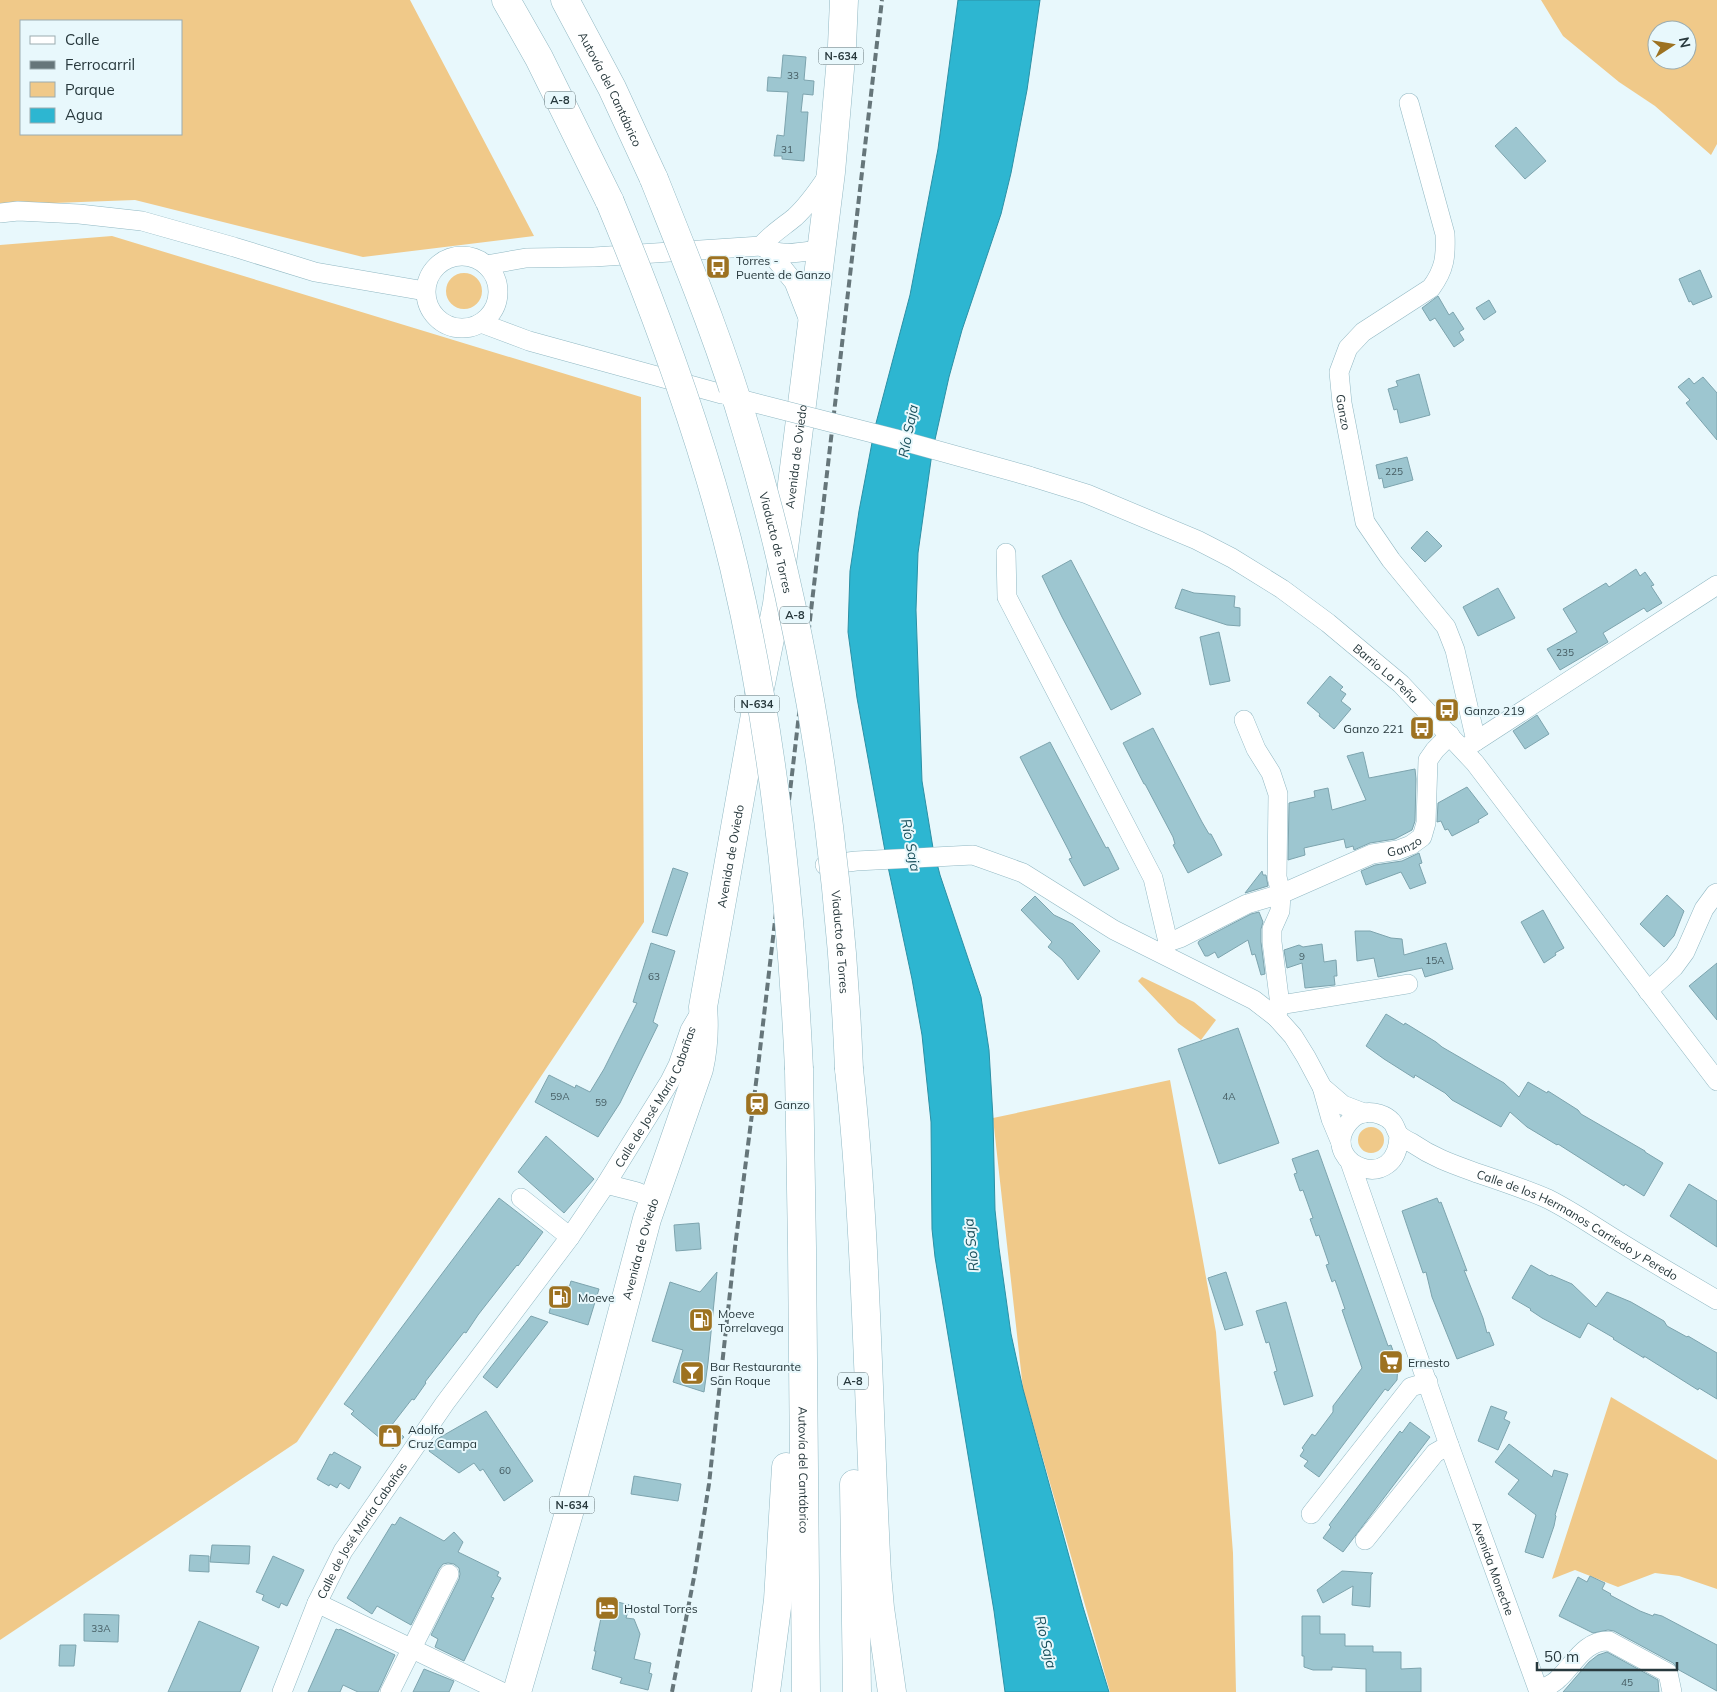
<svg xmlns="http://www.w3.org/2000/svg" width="1717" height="1692" viewBox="0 0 1717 1692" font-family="Mulish,sans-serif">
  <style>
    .green { fill: #f0c989; fill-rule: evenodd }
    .water { fill: #2db6d1; stroke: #2c90a5 }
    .building { fill: #9dc6d0; stroke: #7da4ae }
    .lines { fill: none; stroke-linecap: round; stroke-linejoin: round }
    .street-casing { stroke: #91b8c3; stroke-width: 20 }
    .highway-casing { stroke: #91b8c3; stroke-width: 29 }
    .street { stroke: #fff; stroke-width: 19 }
    .highway { stroke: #fff; stroke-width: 28 }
    .rail { stroke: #66767a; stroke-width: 4; stroke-dasharray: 8 4; stroke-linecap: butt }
    .street-bridge-casing { stroke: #91b8c3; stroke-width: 20; stroke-linecap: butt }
    .highway-bridge-casing { stroke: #91b8c3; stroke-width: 29; stroke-linecap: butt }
    .street-bridge { stroke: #fff; stroke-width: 19 }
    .highway-bridge { stroke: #fff; stroke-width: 28 }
    .labels { text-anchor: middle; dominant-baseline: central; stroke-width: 4; stroke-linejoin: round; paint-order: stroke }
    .number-label { font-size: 10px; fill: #455c62 }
    .shield { fill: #e8f8fc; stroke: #627276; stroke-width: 1 }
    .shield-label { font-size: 11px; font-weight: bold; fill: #28393d }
    .street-label { font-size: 12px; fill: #28393d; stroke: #e8f8fc }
    .poi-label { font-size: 12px; fill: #28393d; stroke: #e8f8fc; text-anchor: start }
    .water-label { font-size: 14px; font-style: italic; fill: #1b515d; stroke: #e8f8fc }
  </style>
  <rect width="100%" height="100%" fill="#e8f8fc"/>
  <path class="green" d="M0 0H410L534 236 363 257 135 200 0 205ZM21 21H181V134H21Z
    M1541 0H1717V144L1711 155 1655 106 1619 82 1563 36ZM1657 30H1687V60H1657Z
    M112 236 641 397 644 922 297 1442 0 1640V245Z
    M446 291a18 18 0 1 1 36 0a18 18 0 1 1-36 0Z
    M1142 977 1194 1002 1216 1020 1201 1040 1178 1023 1138 981Z
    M1170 1080 1216 1332 1233 1553 1236 1692H1110L1023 1389 993 1118Z
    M1358 1140a13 13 0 1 1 26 0a13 13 0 1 1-26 0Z
    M1611 1397 1717 1460V1589L1679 1576 1655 1573 1618 1587 1575 1570 1552 1579Z"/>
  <path class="water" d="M958 0H1040L1027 90 1011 173 1001 214 962 330 949 377 932 453 918 553 916 610 922 781 933 848 940 875 981 997 989 1050 993 1118 995 1210 999 1248 1011 1334 1023 1389 1083 1607 1109 1692H1005L994 1611 935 1257 932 1229 931 1122 922 1035 912 979 887 862 857 698 848 632 850 571 859 511 875 427 910 295 938 149Z"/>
  <path class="building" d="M783 55 806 57 804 80 814 81 813 95 803 94 801 112H808L804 161 782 159V156H774L777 135 784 136 788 92 767 91 768 77 781 78Z
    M1516 127 1546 161 1525 179 1495 146Z
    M1700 270 1712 297 1693 305 1691 301 1689 302 1679 279Z
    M1438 296 1449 315 1453 312 1464 329 1459 332 1464 340 1454 347 1435 318 1430 321 1422 308Z
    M1489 300 1496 312 1484 320 1476 308Z
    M1419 374 1430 415 1400 423 1397 409 1394 410 1388 389 1398 386 1396 381Z
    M1703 377 1717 393V440L1686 403 1690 400 1678 387 1689 378 1694 384Z
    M1407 457 1413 480 1384 488 1382 478 1379 479 1376 465Z
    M1427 531 1442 546 1425 562 1411 548Z
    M1071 560 1141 694 1111 710 1062 617 1042 576Z
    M1636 569 1640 576 1645 572 1654 585 1651 586 1662 603 1647 612 1644 608 1603 633 1608 642 1560 670 1547 649 1577 632 1563 609 1606 583 1609 587Z
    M1498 588 1515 618 1478 636 1463 607Z
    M1182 589 1194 593 1235 596 1234 607 1240 608V626L1227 625 1175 608Z
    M1219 632 1230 681 1210 685 1200 637Z
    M1330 676 1343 687 1340 690 1346 694 1341 701 1351 709 1334 729 1319 716 1320 714 1307 703Z
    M1537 715 1549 734 1525 749 1513 731Z
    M1153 728 1202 822 1209 834H1211L1222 855 1188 873 1173 845 1175 844 1173 837 1145 784H1144L1123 743Z
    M1050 742 1106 848 1108 847 1119 869 1084 886 1069 859 1072 858 1069 851 1020 757Z
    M1363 752 1369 778 1415 769 1416 779 1415 821 1412 830 1395 839 1370 843 1354 850 1353 846 1346 848 1344 839 1304 848 1305 855 1288 860 1289 803 1315 797 1314 791 1328 788 1332 810 1366 800 1347 756Z
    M1467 787 1488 814 1478 820 1479 822 1452 836 1448 829 1445 830 1441 821 1437 822 1438 803Z
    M1419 853 1422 863 1419 864 1426 883 1410 889 1401 872 1366 885 1361 871 1375 865 1402 861Z
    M673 868 688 873 667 936 652 932Z
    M1262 871 1263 875H1266L1268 886 1245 893Z
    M1667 895 1684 911 1674 936 1664 947 1640 924Z
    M1035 896 1054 915 1073 924 1100 951 1078 980 1062 959 1048 947 1052 942 1021 910Z
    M1543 910 1564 948 1555 953 1556 955 1544 963 1521 922Z
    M1259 912 1263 922 1261 929V942L1265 974 1261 975 1255 954 1252 955 1248 940 1218 958 1215 952 1208 956H1205L1198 943 1199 941 1251 914Z
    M1355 931H1370L1391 938 1402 939 1404 955 1446 943 1453 969 1425 977 1422 968 1378 977 1374 958 1357 961Z
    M651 943 675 951 653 1022 658 1025 620 1103 598 1137 535 1102 549 1075 575 1088 576 1085 590 1092 604 1069 637 1003 633 1002Z
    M1322 944 1324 962 1336 960 1337 976H1334L1335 985 1305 988 1302 963 1287 968 1284 950 1299 945 1303 947Z
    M1717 963V1020L1689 986Z
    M1386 1014 1404 1025 1405 1023 1436 1042 1442 1047 1504 1083 1519 1097 1528 1082 1547 1093 1548 1091 1578 1110 1581 1114 1645 1151V1152L1663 1163 1644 1196 1625 1184 1624 1186 1558 1144 1557 1145 1527 1127 1510 1112 1501 1127 1452 1100 1445 1093 1415 1075 1414 1078 1384 1059 1366 1046Z
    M1238 1028 1279 1143 1219 1164 1178 1049Z
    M546 1136 594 1179 564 1213 518 1172Z
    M1318 1150 1388 1346 1391 1345 1398 1365 1397 1380 1388 1391 1385 1389 1319 1477 1304 1466 1308 1461 1300 1456 1304 1450 1302 1448 1312 1434 1315 1436 1333 1412V1406L1362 1368 1342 1310 1345 1309 1335 1280 1332 1282 1326 1265 1329 1264 1319 1235 1316 1236 1310 1219 1313 1218 1303 1190 1300 1191 1294 1174 1297 1173 1292 1159Z
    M1689 1184 1717 1201V1247L1670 1216Z
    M499 1198 543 1232 518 1266 517 1265 478 1315 466 1333 464 1332 425 1382 426 1383 414 1400 412 1399 391 1426 404 1437 393 1449 351 1414 354 1411 344 1404Z
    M1437 1198 1439 1203 1441 1202 1467 1271 1464 1270 1483 1318 1487 1333 1489 1332 1494 1345 1457 1359 1432 1297 1426 1272 1423 1273 1402 1211Z
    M699 1223 701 1249 676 1251 674 1225Z
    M1531 1265 1550 1276 1551 1275 1572 1284 1596 1307 1607 1292 1631 1302 1664 1321 1667 1326 1687 1337 1688 1336 1717 1353V1399L1699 1388 1698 1390 1644 1356V1358L1613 1339 1614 1338 1588 1323 1580 1338 1542 1318 1530 1310 1531 1309 1512 1298Z
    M717 1272 708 1363 704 1392 673 1382 683 1350 652 1341 670 1282 700 1292Z
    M1226 1272 1243 1325 1225 1330 1208 1278Z
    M571 1281 599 1289 588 1325 549 1313 556 1287 568 1291Z
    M1286 1302 1313 1396 1284 1405 1274 1372 1277 1371 1269 1342 1266 1343 1256 1311Z
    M531 1316 548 1322 497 1388 483 1377Z
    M1491 1406 1507 1412 1504 1419 1510 1422 1498 1450 1478 1441Z
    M486 1411 533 1481 504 1501 483 1469 480 1471 474 1463 459 1473 429 1451 437 1439Z
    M1410 1422 1430 1437 1343 1552 1323 1538 1331 1527 1329 1525 1400 1431 1402 1433Z
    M1509 1444 1552 1477 1554 1470 1568 1474 1555 1515 1556 1516 1554 1526 1543 1558 1525 1552 1536 1515 1508 1494 1519 1480 1495 1462Z
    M334 1452 361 1467 349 1489 340 1483 337 1488 330 1484 329 1486 317 1479 330 1454 332 1455Z
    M634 1476 681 1484 678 1501 631 1494Z
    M400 1517 444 1541 454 1532 463 1542 458 1552 499 1572 497 1576 501 1578 491 1597 494 1598 464 1661 435 1647 438 1639 431 1635 459 1579 460 1574 459 1568 454 1564 448 1563 443 1564 439 1569 411 1625 377 1606 372 1614 347 1598 392 1524 395 1525Z
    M212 1545 250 1546 249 1564 210 1562Z
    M190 1555 209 1556V1572L189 1571Z
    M273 1556 304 1570 287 1606 281 1603 279 1608 262 1600 264 1595 256 1592Z
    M1342 1571 1373 1573 1371 1575 1370 1607 1352 1605 1353 1586 1323 1603 1317 1590Z
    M1590 1576 1605 1583 1602 1589 1611 1594 1610 1595 1640 1611 1653 1616 1654 1614 1662 1616 1717 1645V1691L1679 1670 1673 1663 1614 1631 1608 1630 1593 1633 1559 1616 1578 1577 1587 1582Z
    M605 1599 630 1605 626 1618 634 1619 640 1634 634 1659 651 1663 649 1673 652 1674 648 1690 620 1683 622 1678 592 1669 596 1651H594Z
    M84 1614 119 1615 118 1642 84 1641Z
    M1302 1616H1320V1634H1345V1646H1373V1652H1401V1669L1421 1668V1692H1366V1669L1332 1667V1670H1313L1304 1667V1656H1302Z
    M199 1621 259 1647 240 1692H168Z
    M336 1629 339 1630 340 1629 395 1655 378 1692H358L343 1685 340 1692H308Z
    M60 1645H76L74 1666H59Z
    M1607 1652 1658 1680 1659 1692H1563L1589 1662 1598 1655Z
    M424 1669 454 1681 449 1692H413Z"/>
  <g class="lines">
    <defs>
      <g id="street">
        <path id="s1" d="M1409 103 1445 234C1446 256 1445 269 1431 288L1363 332 1348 348 1339 372 1342 403 1365 522 1391 560 1446 627 1455 650 1476 741"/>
        <path d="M0 213 18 211 79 214 142 221 234 247 315 272 425 291"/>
        <path d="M761 246C771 234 783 227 795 217 808 205 817 192 827 177"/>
        <path d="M769 251 794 282 810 323"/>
        <circle cx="462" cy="292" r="36"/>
        <path d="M486 265 526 258 594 257 761 246C779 258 802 252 822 249"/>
        <path d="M481 323 529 341 722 394"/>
        <path id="s2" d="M1029 476 1087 494 1197 540 1232 558 1282 589 1328 623 1401 684 1475 763 1717 1081"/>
        <path d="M1006 553 1007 597 1153 878 1168 942"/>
        <path d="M1244 720 1256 749 1271 773 1278 794 1277 877 1281 894 1280 911 1272 929V942L1280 1005 1276 1017"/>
        <path d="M1467 747 1717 585"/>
        <path d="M825 865 856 861 973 855 1023 873 1114 930 1254 1000 1276 1017 1293 1036 1306 1057 1322 1087 1331 1119 1341 1143"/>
        <path id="s3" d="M1163 953 1168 942 1180 938 1247 904 1281 894 1372 854 1398 850 1411 845 1422 837 1426 823 1428 760 1435 750 1450 735"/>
        <path d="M1648 991 1674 967 1685 952 1704 909 1715 894 1717 893"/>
        <path d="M1280 1005 1408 984"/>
        <path d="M1322 1087 1343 1105 1364 1113"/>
        <path id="s4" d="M1399 1135C1398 1195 1321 1166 1346 1126 1350 1120 1356 1114 1364 1113 1373 1111 1386 1115 1392 1122 1395 1125 1396 1131 1399 1135 1402 1138 1408 1141 1412 1143 1434 1158 1452 1164 1477 1173 1501 1181 1525 1189 1548 1199 1570 1210 1589 1223 1610 1236 1645 1258 1681 1279 1717 1300"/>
        <path id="s5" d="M1350 1162 1449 1445 1539 1692"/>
        <path d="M606 1184 637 1192 654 1199"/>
        <path d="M521 1198 570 1237"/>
        <path d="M1311 1514 1411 1387 1428 1382"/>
        <path d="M1365 1540 1435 1453 1449 1445"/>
        <path d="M317 1603 502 1692"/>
        <path d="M1539 1691C1545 1687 1554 1684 1559 1678 1574 1664 1585 1640 1609 1641L1668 1673 1672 1692"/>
        <path id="s6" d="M282 1692 317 1603 343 1551 445 1403 570 1237 606 1184 670 1081 678 1065 690 1030 703 1008"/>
        <path d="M390 1692 449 1574"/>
      </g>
      <g id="highway">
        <path d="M506 0 539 58 610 202"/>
        <path id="s7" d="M565 0 612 88 654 179"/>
        <path id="s8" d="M799 1069 802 1248 806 1692"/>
        <path d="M849 1069C867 1237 868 1406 877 1574L880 1608 892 1692"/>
        <path d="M854 1484 857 1692"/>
        <path id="s9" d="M517 1692 571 1506 647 1219 699 1069C704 1047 705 1030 703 1007L758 698 777 604 831 172 842 46 844 0"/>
        <path d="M766 1692 778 1600 786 1467"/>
      </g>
    </defs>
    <use href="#street" class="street-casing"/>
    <use href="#highway" class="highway-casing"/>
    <use href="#street" class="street"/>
    <use href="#highway" class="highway"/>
    <path class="rail" d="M672 1692 695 1572 709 1484 735 1247 758 1067 882 0"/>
    <defs>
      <path id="street-bridge" d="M728 396 896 439 1029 476"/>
      <g id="highway-bridge">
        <path id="s10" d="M654 179C687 262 721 344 746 430 809 638 840 853 849 1069"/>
        <path d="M610 202C659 320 704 442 734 567 773 732 791 900 799 1069"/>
      </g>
    </defs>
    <use href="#street-bridge" class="street-bridge-casing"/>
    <use href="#highway-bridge" class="highway-bridge-casing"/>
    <use href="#street-bridge" class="street-bridge"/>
    <use href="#highway-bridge" class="highway-bridge"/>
  </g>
  <defs>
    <symbol id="bus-square" viewBox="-11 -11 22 22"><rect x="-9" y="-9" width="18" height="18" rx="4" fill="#9d7221" stroke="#e8f8fc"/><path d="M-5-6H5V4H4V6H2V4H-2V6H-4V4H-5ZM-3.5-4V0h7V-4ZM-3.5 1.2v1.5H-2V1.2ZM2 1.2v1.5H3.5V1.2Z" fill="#fff"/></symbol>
    <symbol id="station-square" viewBox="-11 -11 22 22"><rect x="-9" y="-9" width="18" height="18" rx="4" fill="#9d7221" stroke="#e8f8fc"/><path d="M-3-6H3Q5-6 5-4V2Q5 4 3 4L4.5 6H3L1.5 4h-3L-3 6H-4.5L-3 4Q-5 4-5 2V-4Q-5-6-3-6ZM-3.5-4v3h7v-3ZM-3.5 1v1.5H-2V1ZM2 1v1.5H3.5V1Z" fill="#fff"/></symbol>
    <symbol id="fuel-square" viewBox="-11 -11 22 22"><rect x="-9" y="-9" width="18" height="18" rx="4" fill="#9d7221" stroke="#e8f8fc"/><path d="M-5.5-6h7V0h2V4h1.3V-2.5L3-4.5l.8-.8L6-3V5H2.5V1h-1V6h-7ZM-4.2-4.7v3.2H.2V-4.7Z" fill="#fff"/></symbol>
    <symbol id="supermarket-square" viewBox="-11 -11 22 22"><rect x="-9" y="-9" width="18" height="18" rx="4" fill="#9d7221" stroke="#e8f8fc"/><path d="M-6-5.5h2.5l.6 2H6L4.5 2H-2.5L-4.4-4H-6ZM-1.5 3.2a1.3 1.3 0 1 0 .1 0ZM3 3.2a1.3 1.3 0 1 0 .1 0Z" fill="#fff"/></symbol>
    <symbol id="bar-square" viewBox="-11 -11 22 22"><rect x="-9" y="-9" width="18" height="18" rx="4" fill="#9d7221" stroke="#e8f8fc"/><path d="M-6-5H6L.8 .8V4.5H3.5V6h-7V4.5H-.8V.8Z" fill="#fff"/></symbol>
    <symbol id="shop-square" viewBox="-11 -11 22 22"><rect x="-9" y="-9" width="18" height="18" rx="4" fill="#9d7221" stroke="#e8f8fc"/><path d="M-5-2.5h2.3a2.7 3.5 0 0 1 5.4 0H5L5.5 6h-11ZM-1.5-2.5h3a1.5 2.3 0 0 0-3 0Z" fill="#fff"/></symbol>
    <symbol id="hotel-square" viewBox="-11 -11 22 22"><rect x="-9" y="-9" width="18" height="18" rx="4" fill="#9d7221" stroke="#e8f8fc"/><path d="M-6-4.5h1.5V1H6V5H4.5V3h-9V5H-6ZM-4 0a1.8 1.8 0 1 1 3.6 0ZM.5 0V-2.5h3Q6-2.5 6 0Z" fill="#fff"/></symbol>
  </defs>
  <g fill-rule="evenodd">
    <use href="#bus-square" x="704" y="253" width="28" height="28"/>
    <use href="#bus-square" x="1433" y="696" width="28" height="28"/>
    <use href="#bus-square" x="1408" y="714" width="28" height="28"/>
    <use href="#station-square" x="743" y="1090" width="28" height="28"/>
    <use href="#fuel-square" x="546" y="1283" width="28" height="28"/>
    <use href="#fuel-square" x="687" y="1306" width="28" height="28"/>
    <use href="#supermarket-square" x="1377" y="1348" width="28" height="28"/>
    <use href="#bar-square" x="678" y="1359" width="28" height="28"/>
    <use href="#shop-square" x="376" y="1422" width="28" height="28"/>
    <use href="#hotel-square" x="593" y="1594" width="28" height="28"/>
  </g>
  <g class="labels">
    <g class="number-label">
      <text x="793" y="75">33</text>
      <text x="787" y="149">31</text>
      <text x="1394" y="471">225</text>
      <text x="1565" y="652">235</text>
      <text x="1302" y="956">9</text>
      <text x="1435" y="960">15A</text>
      <text x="654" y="976">63</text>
      <text x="560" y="1096">59A</text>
      <text x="1229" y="1096">4A</text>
      <text x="601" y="1102">59</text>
      <text x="505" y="1470">60</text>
      <text x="101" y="1628">33A</text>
      <text x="1627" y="1682">45</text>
    </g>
    <g class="shield">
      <rect x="818.5" y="47.5" width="45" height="17" rx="4"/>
      <rect x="545" y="91.5" width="30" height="17" rx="4"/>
      <rect x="780" y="606.5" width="30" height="17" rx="4"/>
      <rect x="734.5" y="695.5" width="45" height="17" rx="4"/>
      <rect x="838" y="1372.5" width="30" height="17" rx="4"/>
      <rect x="549.5" y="1496.5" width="45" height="17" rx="4"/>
    </g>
    <g class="shield-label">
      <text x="841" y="56">N-634</text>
      <text x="560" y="100">A-8</text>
      <text x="795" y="615">A-8</text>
      <text x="757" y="704">N-634</text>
      <text x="853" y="1381">A-8</text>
      <text x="572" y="1505">N-634</text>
    </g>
    <g class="street-label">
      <text stroke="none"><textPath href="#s7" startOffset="100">Autovía del Cantábrico</textPath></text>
      <text stroke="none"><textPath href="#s1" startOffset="362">Ganzo</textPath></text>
      <text stroke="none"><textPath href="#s9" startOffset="1270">Avenida de Oviedo</textPath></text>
      <text stroke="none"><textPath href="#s10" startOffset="384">Viaducto de Torres</textPath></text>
      <text stroke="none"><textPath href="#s2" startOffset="412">Barrio La Peña</textPath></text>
      <text stroke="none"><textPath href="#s3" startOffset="268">Ganzo</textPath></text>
      <text stroke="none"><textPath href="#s9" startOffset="865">Avenida de Oviedo</textPath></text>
      <text stroke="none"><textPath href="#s10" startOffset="789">Viaducto de Torres</textPath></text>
      <text stroke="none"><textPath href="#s6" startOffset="706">Calle de José María Cabañas</textPath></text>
      <text stroke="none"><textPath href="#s4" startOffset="380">Calle de los Hermanos Carriedo y Peredo</textPath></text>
      <text stroke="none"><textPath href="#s9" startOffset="460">Avenida de Oviedo</textPath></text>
      <text stroke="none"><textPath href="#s8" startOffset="401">Autovía del Cantábrico</textPath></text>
      <text stroke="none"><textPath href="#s6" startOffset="181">Calle de José María Cabañas</textPath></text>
      <text stroke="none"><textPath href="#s5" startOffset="431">Avenida Moneche</textPath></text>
    </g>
    <g class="poi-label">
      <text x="736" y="260">Torres -<tspan x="736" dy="14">Puente de Ganzo</tspan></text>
      <text x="1464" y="710">Ganzo 219</text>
      <text x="1404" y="728" text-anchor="end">Ganzo 221</text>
      <text x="774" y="1104">Ganzo</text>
      <text x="578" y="1297">Moeve</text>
      <text x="718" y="1313">Moeve<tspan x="718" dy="14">Torrelavega</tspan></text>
      <text x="1408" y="1362">Ernesto</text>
      <text x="710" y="1366">Bar Restaurante<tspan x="710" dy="14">San Roque</tspan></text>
      <text x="408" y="1429">Adolfo<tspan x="408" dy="14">Cruz Campa</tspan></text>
      <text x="624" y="1608">Hostal Torres</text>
    </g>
    <g class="water-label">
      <text transform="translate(908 431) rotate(-79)">Río Saja</text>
      <text transform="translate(911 845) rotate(79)">Río Saja</text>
      <text transform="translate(971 1245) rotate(-96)">Río Saja</text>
      <text transform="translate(1046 1642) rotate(77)">Río Saja</text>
    </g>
  </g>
  <rect x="20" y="20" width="162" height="115" fill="#e8f8fc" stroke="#9bacb0"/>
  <rect x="30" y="36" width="25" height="8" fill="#ffffff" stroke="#9bacb0"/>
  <text x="65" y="45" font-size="15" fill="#28393d">Calle</text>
  <rect x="30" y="61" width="25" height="8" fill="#66767a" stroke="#9bacb0"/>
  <text x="65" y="70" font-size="15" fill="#28393d">Ferrocarril</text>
  <rect x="30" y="82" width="25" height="15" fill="#f0c989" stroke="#9bacb0"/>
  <text x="65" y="95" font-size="15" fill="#28393d">Parque</text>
  <rect x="30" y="108" width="25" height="15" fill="#2db6d1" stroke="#9bacb0"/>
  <text x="65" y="120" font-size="15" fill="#28393d">Agua</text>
  <g transform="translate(1672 45) rotate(78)"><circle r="24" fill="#e8f8fc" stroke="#9bacb0"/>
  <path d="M0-4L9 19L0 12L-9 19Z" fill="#9d7221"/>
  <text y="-8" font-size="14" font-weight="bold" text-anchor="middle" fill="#28393d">N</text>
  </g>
  <path d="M1537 1662v8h140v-8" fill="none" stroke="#28393d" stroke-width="2.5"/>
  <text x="1544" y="1662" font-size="15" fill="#28393d" stroke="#e8f8fc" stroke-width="4" paint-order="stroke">50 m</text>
</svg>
